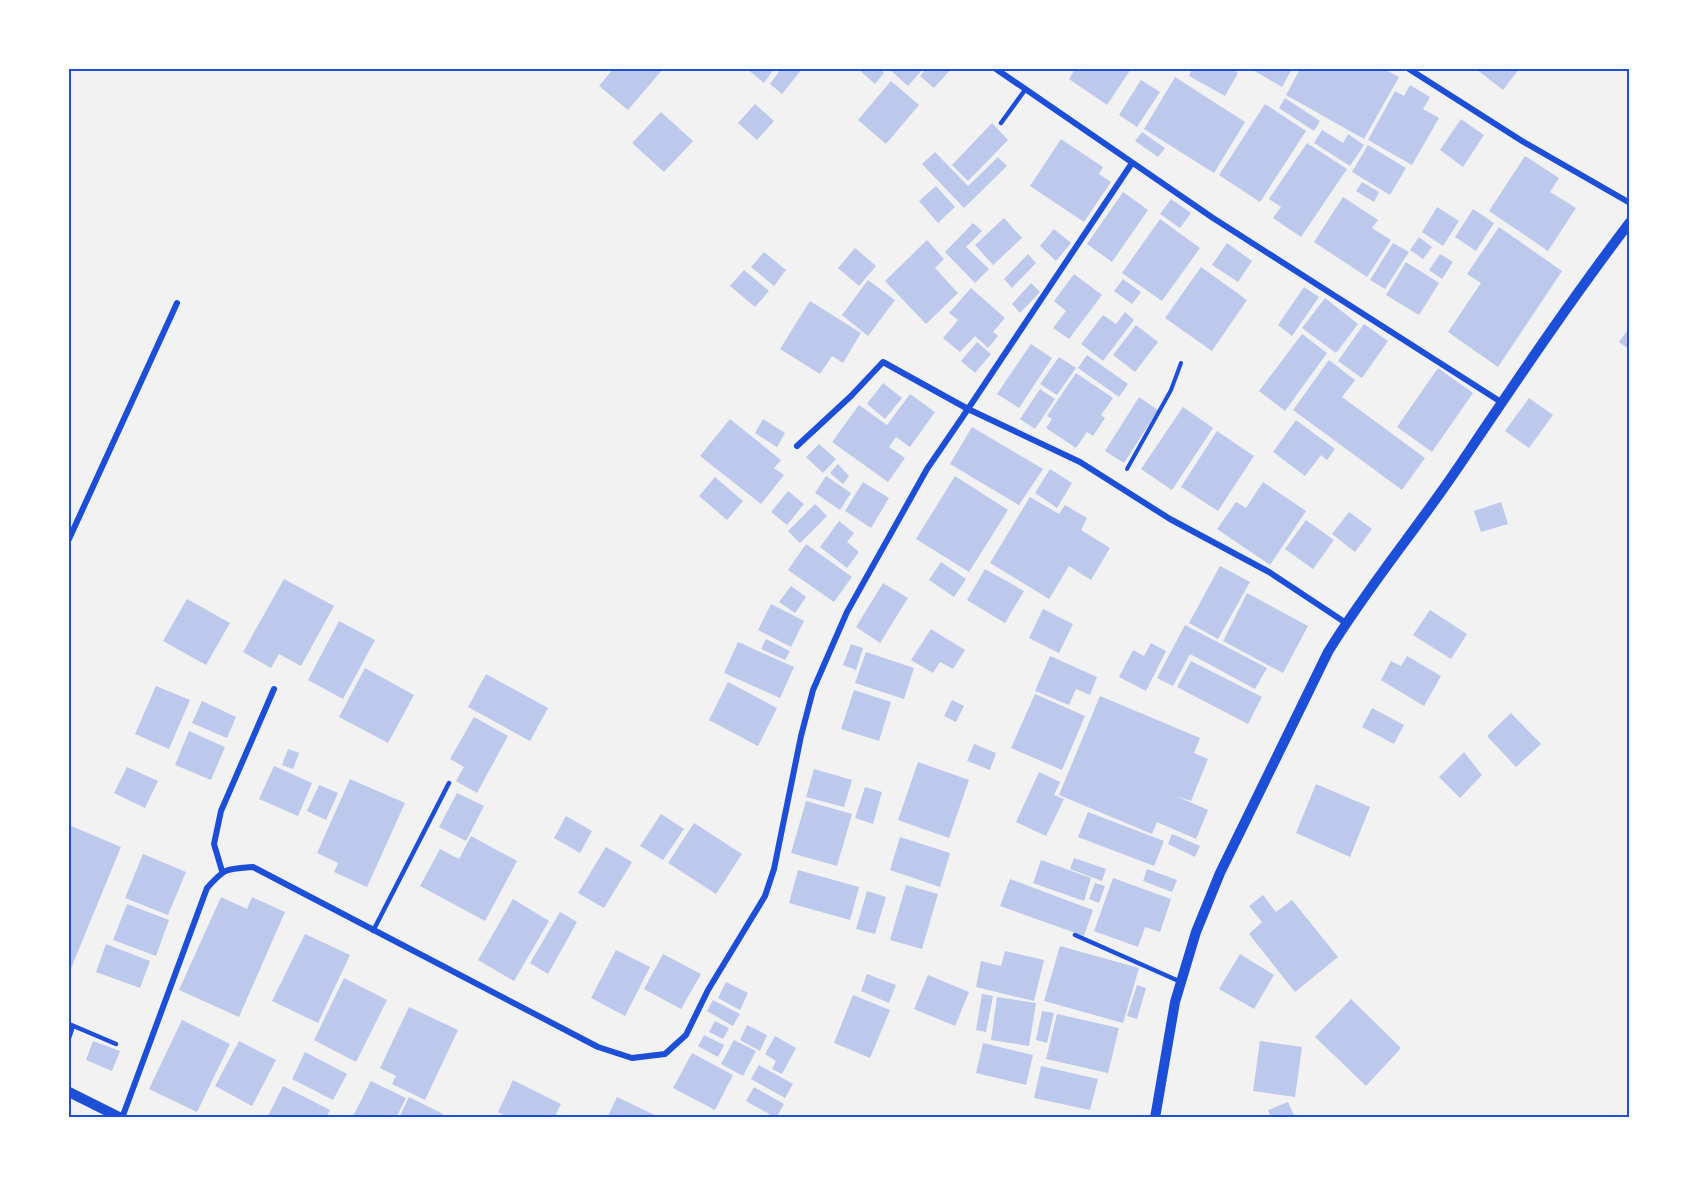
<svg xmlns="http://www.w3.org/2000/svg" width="1699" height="1187" viewBox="0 0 1699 1187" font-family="Ubuntu,sans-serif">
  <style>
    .building { fill: #bdc9ec }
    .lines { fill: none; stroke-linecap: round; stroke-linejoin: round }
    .path { stroke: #1d4ed8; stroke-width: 4 }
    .service { stroke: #1d4ed8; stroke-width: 4.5 }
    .minor { stroke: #1d4ed8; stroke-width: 6 }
    .tertiary { stroke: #1d4ed8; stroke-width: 10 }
    .neatline { fill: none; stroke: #1d4ed8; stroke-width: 2 }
  </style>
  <rect width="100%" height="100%" fill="#f2f2f2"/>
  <path class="building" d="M613 69H663L628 110 599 86Z
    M747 69H774L764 83Z
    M781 69H802L782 94 770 84Z
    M858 69H880L884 73 875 84Z
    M889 69H923L908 86Z
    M926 69H951L934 88 920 76Z
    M1075 69H1131L1107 105 1069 79Z
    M1192 69H1231L1238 73 1225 96 1189 76Z
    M1251 69H1292L1282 87Z
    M1300 69H1384L1399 77 1364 139 1286 95Z
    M1476 69H1519L1503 90Z
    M1175 77 1245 122 1214 173 1144 129Z
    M1141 80 1160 92 1137 127 1119 115Z
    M891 81 919 105 886 144 858 120Z
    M1410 85 1430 97 1423 109 1439 118 1412 165 1368 140 1395 91 1404 96Z
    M1285 98 1320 121 1314 131 1279 108Z
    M755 104 774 121 757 140 738 123Z
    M1265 104 1306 131 1260 202 1219 175Z
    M661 112 693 141 664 172 632 143Z
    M1461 119 1484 135 1463 167 1440 150Z
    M992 123 1008 140 968 181 952 165Z
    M1322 130 1343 143 1348 134 1364 145 1350 166 1314 143Z
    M1142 132 1165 148 1158 157 1135 141Z
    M1061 139 1103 167 1099 174 1111 182 1084 222 1030 186Z
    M1307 143 1347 169 1301 237 1273 218 1281 207 1269 199Z
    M1368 145 1406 168 1390 195 1352 172Z
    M935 152 968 186 998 157 1007 166 964 208 922 164Z
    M1525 156 1559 178 1550 192 1576 208 1548 251 1489 211Z
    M1362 182 1379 192 1374 202 1356 191Z
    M936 186 955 207 938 223 919 201Z
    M1123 192 1148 210 1112 262 1087 244Z
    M1343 197 1378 220 1372 228 1391 240 1367 277 1314 242Z
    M1171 199 1191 213 1180 228 1160 214Z
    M1437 207 1459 221 1443 246 1422 232Z
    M1473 209 1494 223 1476 251 1455 237Z
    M1004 218 1022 238 993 265 975 245Z
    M1160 219 1200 248 1162 301 1122 273Z
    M973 223 982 231 966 247 989 269 975 283 945 252Z
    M1499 227 1562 271 1498 367 1448 332 1481 283 1467 274Z
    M1054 229 1071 243 1056 261 1040 246Z
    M1419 237 1432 247 1423 259 1410 250Z
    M927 240 944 259 935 268 958 293 926 324 885 281Z
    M1227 243 1252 261 1238 282 1212 265Z
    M1393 243 1409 252 1385 289 1370 280Z
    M855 248 876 266 859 286 838 268Z
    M764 252 786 270 774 286 751 267Z
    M1028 254 1036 263 1012 288 1004 279Z
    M1440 254 1453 262 1442 279 1429 270Z
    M1406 262 1439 283 1419 315 1386 295Z
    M1201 267 1247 300 1212 351 1165 318Z
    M744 270 769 291 755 307 730 286Z
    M1074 274 1102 295 1069 339 1053 328 1066 311 1054 301Z
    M1123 279 1141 292 1132 304 1114 291Z
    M868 280 895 300 868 336 842 315Z
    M1031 283 1040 292 1020 313 1012 304Z
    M1304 287 1319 297 1292 336 1278 325Z
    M971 288 1005 318 993 332 998 336 988 348 975 336 960 352 943 338 958 320 949 313Z
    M1325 298 1358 324 1336 353 1302 328Z
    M810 301 861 333 843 363 832 356 820 374 780 349Z
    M1125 312 1134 320 1103 361 1081 344 1103 315 1116 324Z
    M1364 324 1388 341 1362 378 1338 361Z
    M1136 325 1158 342 1135 372 1113 355Z
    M1630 327V350L1619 342Z
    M1302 334 1327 353 1285 411 1259 391Z
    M977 342 991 354 975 373 961 361Z
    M1031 344 1052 358 1019 408 997 394Z
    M1087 355 1128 384 1119 397 1078 368Z
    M1059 357 1076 368 1057 395 1040 384Z
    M1329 360 1355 380 1342 397 1425 458 1402 490 1293 410Z
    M1438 368 1473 393 1432 452 1397 427Z
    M1076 373 1113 398 1101 415 1105 418 1093 436 1087 432 1076 448 1046 428 1052 419 1047 416Z
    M883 383 902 398 885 419 867 404Z
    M1040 389 1055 399 1035 429 1020 419Z
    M910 394 935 412 910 447 896 437 889 447 905 458 888 482 832 442 859 405 887 425Z
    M1139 397 1158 410 1124 463 1105 451Z
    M1529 398 1553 415 1529 448 1505 431Z
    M1183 407 1213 428 1172 490 1141 469Z
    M730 419 781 460 774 468 784 475 761 504 700 456Z
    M763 419 785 433 777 447 755 433Z
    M1296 420 1335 449 1327 460 1321 455 1305 476 1273 452Z
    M972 427 1043 469 1019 505 950 464Z
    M1217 431 1254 456 1218 511 1181 487Z
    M819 444 836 459 823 473 806 457Z
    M838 464 849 476 843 484 830 473Z
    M1050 469 1072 483 1057 508 1035 493Z
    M826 476 851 493 840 510 815 493Z
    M955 476 1008 510 969 572 916 539Z
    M715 477 743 501 727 520 699 496Z
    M863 482 889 498 871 528 845 511Z
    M1263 482 1306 511 1270 565 1217 529 1236 502 1246 508Z
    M788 491 804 504 787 525 771 512Z
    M1030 497 1059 514 1065 505 1087 518 1081 530 1110 548 1091 580 1069 566 1049 599 990 563Z
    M1501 502 1508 524 1481 532 1474 511Z
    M815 504 827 516 800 543 788 531Z
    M1349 512 1372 529 1355 552 1332 534Z
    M1306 520 1334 540 1313 569 1285 549Z
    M839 521 854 533 847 542 859 552 847 568 820 547Z
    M806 544 852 577 834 602 788 570Z
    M941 562 966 579 954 597 929 580Z
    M1220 566 1250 582 1218 639 1189 623Z
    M985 569 1024 591 1005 623 967 600Z
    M284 579 334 606 301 666 279 654 271 668 243 652Z
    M883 583 908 598 880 643 856 627Z
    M791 586 806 597 795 613 779 602Z
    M1247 593 1308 626 1283 673 1223 641Z
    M187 599 230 623 206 665 163 641Z
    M771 604 804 621 791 647 758 630Z
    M1043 609 1073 624 1059 653 1029 638Z
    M1430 610 1467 634 1451 659 1413 635Z
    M339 621 375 640 343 699 308 680Z
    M1185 625 1267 668 1255 689 1190 654 1173 686 1157 678Z
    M931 629 965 650 953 669 940 662 933 673 911 660Z
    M766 639 790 651 785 660 761 649Z
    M738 642 794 667 780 698 724 673Z
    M1151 643 1166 651 1146 691 1119 677 1133 650 1144 656Z
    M851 644 863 648 856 670 843 665Z
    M866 652 914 668 904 699 855 683Z
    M1050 656 1097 677 1090 695 1076 689 1069 705 1035 691Z
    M1407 656 1441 676 1424 706 1381 680 1391 661 1401 666Z
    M1191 661 1262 697 1248 724 1177 687Z
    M365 668 414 695 388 743 339 717Z
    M486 674 548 708 530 741 468 707Z
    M728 682 777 708 758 746 709 720Z
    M156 686 190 700 169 749 135 734Z
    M854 690 891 702 879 741 841 729Z
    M1035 694 1085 716 1062 770 1011 748Z
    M1100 696 1200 738 1194 753 1208 759 1191 801 1176 796 1208 810 1196 839 1157 822 1152 834 1059 795Z
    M952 700 964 706 956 722 944 716Z
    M202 701 236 717 227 738 192 723Z
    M1372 708 1404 725 1394 744 1362 727Z
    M1511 713 1541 744 1516 767 1487 736Z
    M474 717 508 736 477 793 456 781 464 767 450 759Z
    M189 731 225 747 211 780 175 765Z
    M974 744 996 753 990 770 967 761Z
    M288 749 299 753 293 769 282 765Z
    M1464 752 1482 775 1460 798 1439 777Z
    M918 762 969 780 949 838 898 820Z
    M274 766 312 783 298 816 259 799Z
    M127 767 158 781 145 808 114 793Z
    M814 769 852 780 844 807 806 797Z
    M1039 772 1060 782 1054 795 1064 799 1046 836 1016 822Z
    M350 779 405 803 367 887 334 872 338 863 317 853Z
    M1316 784 1370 807 1350 857 1296 833Z
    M319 785 338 793 326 820 307 811Z
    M865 787 882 792 873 824 855 818Z
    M457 793 484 806 466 841 439 827Z
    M806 801 852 814 837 866 791 853Z
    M1088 812 1164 841 1154 866 1078 837Z
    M661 814 684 829 663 860 640 846Z
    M566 816 592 831 580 853 554 838Z
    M694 823 742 854 716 894 668 863Z
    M69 825 121 847 69 973Z
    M1172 834 1200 846 1195 857 1168 844Z
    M471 836 517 861 485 921 420 886 440 849 459 859Z
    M900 837 950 853 940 887 890 870Z
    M606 847 632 862 604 908 578 893Z
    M143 854 186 872 168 915 125 898Z
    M1074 858 1106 869 1102 881 1070 869Z
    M1041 860 1091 878 1084 901 1033 883Z
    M1147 869 1177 880 1172 892 1143 881Z
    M798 870 859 887 850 920 789 903Z
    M1113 878 1171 899 1160 932 1145 927 1138 947 1094 931Z
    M1010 879 1093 910 1084 936 1000 906Z
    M1095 883 1105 886 1099 903 1089 899Z
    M906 885 938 894 922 949 890 940Z
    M867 891 886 897 875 934 856 929Z
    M1263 895 1276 912 1292 900 1338 957 1295 992 1249 934 1262 922 1249 906Z
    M221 897 247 909 252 897 285 912 239 1017 179 990Z
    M513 899 549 921 514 981 478 960Z
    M127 904 169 920 156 956 113 940Z
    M560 912 577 922 548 974 530 963Z
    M305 934 350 955 318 1023 272 1001Z
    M106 944 150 961 140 988 96 972Z
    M1060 946 1139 968 1123 1023 1044 1001Z
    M616 950 650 967 625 1016 591 998Z
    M1005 951 1044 960 1034 1001 976 987 981 961 1001 966Z
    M663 954 701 974 681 1009 644 989Z
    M1240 954 1274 975 1254 1009 1219 989Z
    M867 974 896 985 889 1003 861 991Z
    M928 975 969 992 955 1026 914 1009Z
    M344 978 387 1000 356 1062 314 1040Z
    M726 982 748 993 740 1010 718 998Z
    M1137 985 1146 988 1137 1019 1127 1016Z
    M982 994 993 996 986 1032 976 1030Z
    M853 995 890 1010 870 1058 834 1043Z
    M997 997 1036 1003 1029 1046 991 1040Z
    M1351 999 1401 1048 1366 1086 1315 1037Z
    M713 1000 740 1014 733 1026 707 1011Z
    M409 1007 458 1030 425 1100 392 1084 396 1076 380 1068Z
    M1042 1011 1054 1013 1047 1043 1036 1040Z
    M1057 1014 1119 1028 1108 1073 1046 1059Z
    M182 1020 230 1044 197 1112 149 1089Z
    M715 1021 729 1028 723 1039 709 1032Z
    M747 1025 767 1035 760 1051 740 1040Z
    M704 1035 724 1045 718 1057 698 1046Z
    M775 1036 796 1048 782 1074 772 1069 776 1061 765 1054Z
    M734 1040 756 1051 743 1076 721 1064Z
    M93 1041 120 1051 112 1071 86 1060Z
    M239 1041 276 1060 252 1106 215 1086Z
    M1260 1041 1302 1047 1295 1097 1253 1091Z
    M983 1043 1033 1055 1026 1085 976 1073Z
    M305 1052 347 1074 333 1100 292 1079Z
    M692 1053 733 1075 715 1110 673 1088Z
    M759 1065 793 1084 785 1098 751 1079Z
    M1041 1066 1098 1079 1090 1110 1034 1098Z
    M513 1080 561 1104 554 1118H510L498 1112Z
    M371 1081 406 1098 396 1118H352Z
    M283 1086 330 1110 326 1118H267Z
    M754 1087 784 1104 776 1118 746 1101Z
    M409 1097 443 1114 440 1118H399Z
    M617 1097 661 1118H607Z
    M1288 1102 1295 1118H1271L1268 1110Z"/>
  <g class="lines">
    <path class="path" d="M1127 469 1171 390 1181 363"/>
    <path class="service" d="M1001 123 1025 90
      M373 931 449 783
      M1075 935 1181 982
      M69 1024 116 1044
      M69 1038 73 1026"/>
    <path class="minor" d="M996 69 1213 218 1501 402
      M1409 69 1522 141 1630 203
      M797 446 851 396 883 362 968 409 1132 163
      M69 539 177 303
      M222 871 214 844 221 811 274 689
      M122 1118 207 888C225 868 225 869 253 867L598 1047 632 1058 665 1054 686 1035 708 990 765 896 774 869 801 736 813 690 847 612 927 469 968 409 1080 462 1170 519 1269 572 1346 623"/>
    <path class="tertiary" d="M69 1092 121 1118
      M1155 1118 1175 1002 1196 932 1220 873 1328 652C1367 588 1415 531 1457 469 1513 386 1569 302 1630 222"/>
  </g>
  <rect width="1699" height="1187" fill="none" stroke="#ffffff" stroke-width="141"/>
  <rect x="70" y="70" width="1558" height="1046" class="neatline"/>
</svg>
